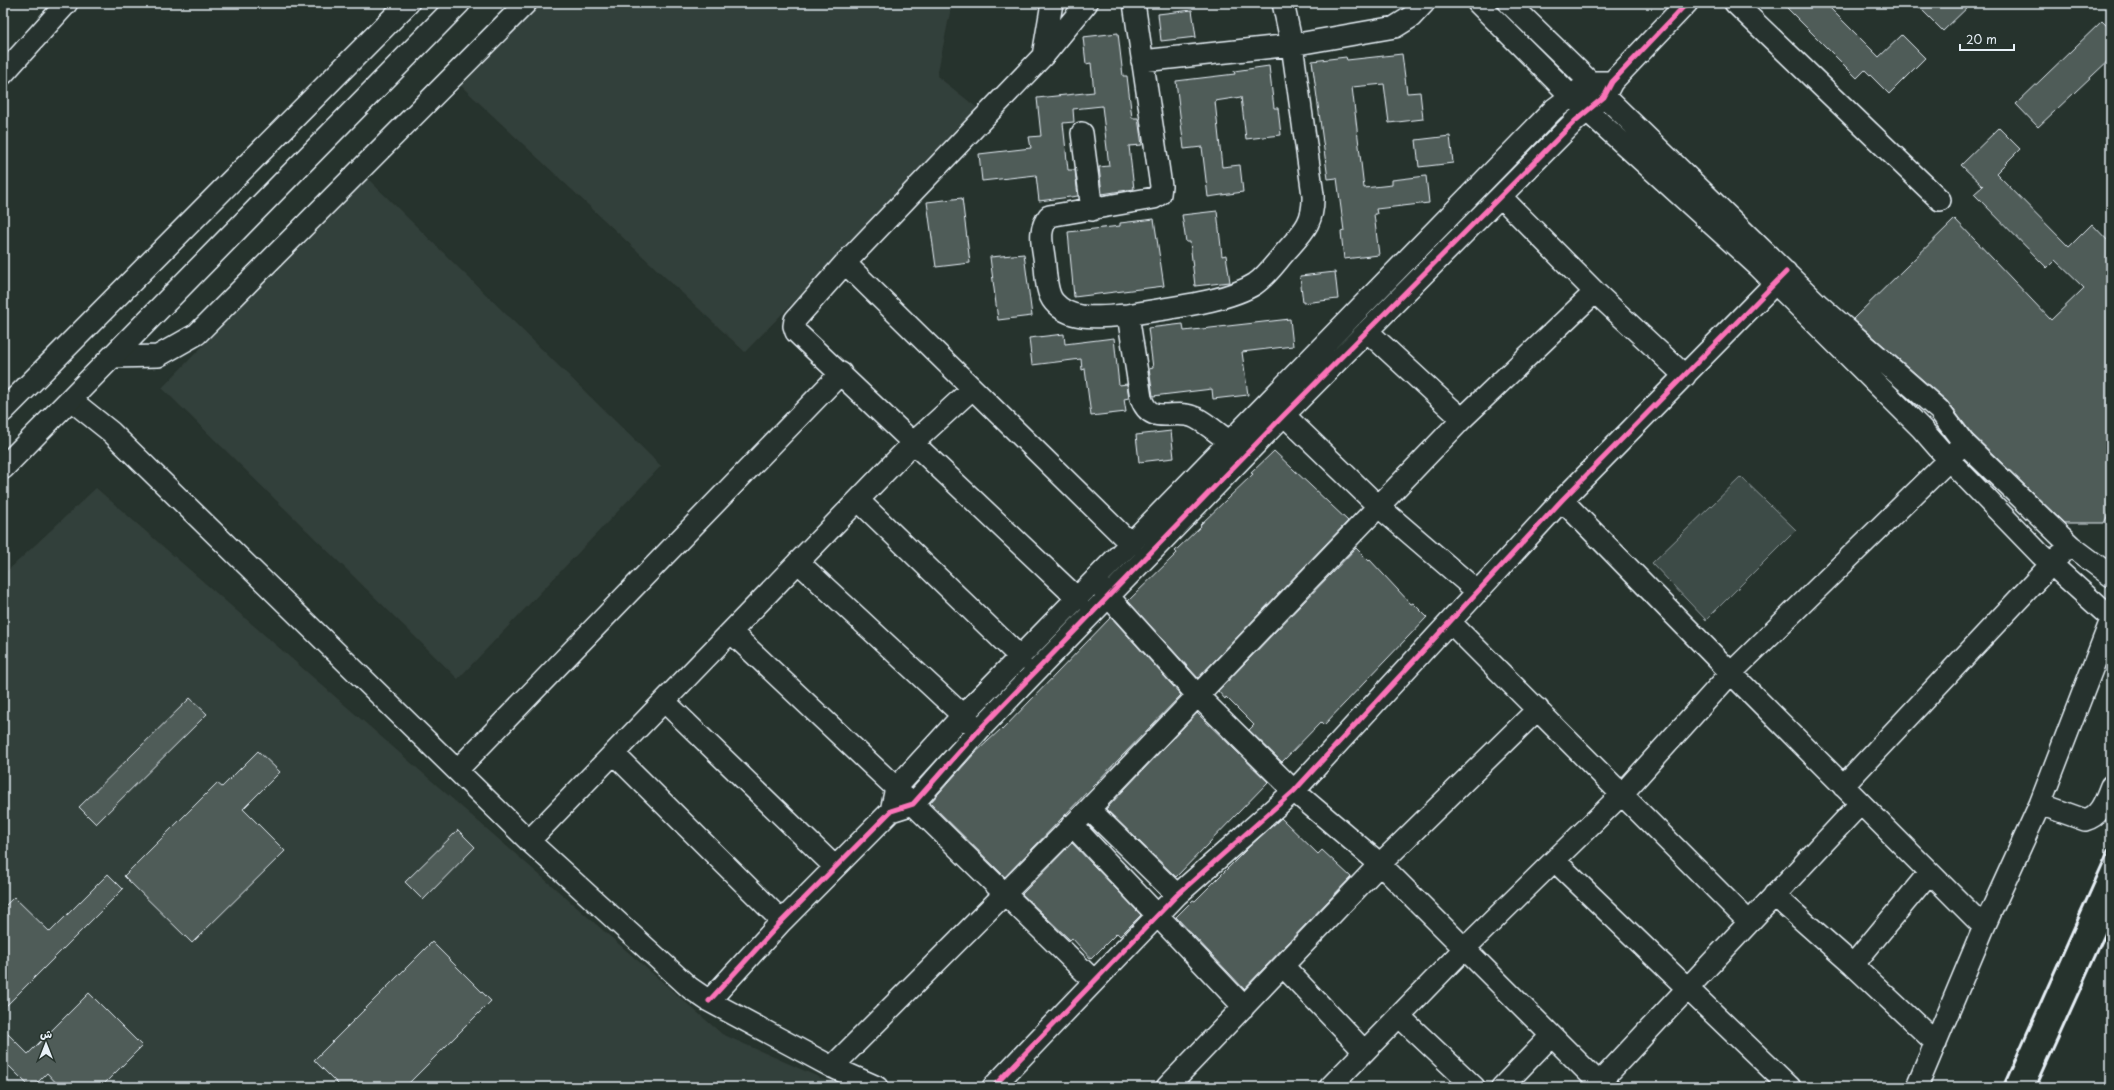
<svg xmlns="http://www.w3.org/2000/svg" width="2114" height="1090" viewBox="0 0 2114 1090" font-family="'Playpen Sans','Playpen Sans Arabic',sans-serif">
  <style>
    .built { fill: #333f3a }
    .green { fill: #3e4b47; stroke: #939ea0 }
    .building { fill: #505c59; stroke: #e8f1f8 }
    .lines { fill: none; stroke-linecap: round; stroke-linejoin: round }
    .street-casing { stroke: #e8f1f8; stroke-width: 24 }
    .primary-casing { stroke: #e8f1f8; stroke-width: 25 }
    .street { stroke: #26332d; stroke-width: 21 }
    .primary { stroke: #26332d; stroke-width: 22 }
    .rail { stroke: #e8f1f8; stroke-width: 3 }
    .cycleway-casing { stroke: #26332d; stroke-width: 8 }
    .cycleway { stroke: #fb73b8; stroke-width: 5 }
  </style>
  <rect width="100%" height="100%" fill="#26332d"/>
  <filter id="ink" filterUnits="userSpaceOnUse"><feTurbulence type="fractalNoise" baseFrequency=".025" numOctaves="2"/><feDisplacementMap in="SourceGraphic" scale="8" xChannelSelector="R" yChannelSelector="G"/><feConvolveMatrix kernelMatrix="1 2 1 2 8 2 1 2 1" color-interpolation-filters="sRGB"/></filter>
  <g filter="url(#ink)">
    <path class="built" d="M539 3H952L937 76 980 110 745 352 458 83Z
      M366 177 661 466 458 679 162 388Z
      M96 488 722 1034 841 1087H3V575Z"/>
    <path class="green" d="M1741 477 1796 530 1706 620 1652 563Z"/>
    <path class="building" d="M1782 3H1825L1879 57 1902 35 1925 58 1889 94 1865 70 1857 78Z
      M1915 3H1972L1943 31Z
      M1192 10 1196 37 1161 41 1158 14Z
      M2102 21 2111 30V58L2038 127 2016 104Z
      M1118 33 1123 76H1127L1132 118H1138L1142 145 1129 146 1134 189 1102 194 1099 167 1109 166 1102 106 1073 109 1074 122 1063 123 1068 170H1075L1078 196 1039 201 1036 175 982 181 979 154 1031 148 1029 137 1041 136 1037 98 1094 92 1091 63 1086 64 1083 37Z
      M1402 54 1407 93 1420 92 1423 119 1389 123 1384 84 1352 87 1364 188 1392 185V180L1426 176 1429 203 1376 209 1377 214H1374L1379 255 1344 259 1341 232 1344 231 1337 178 1328 179 1312 61 1346 57 1347 60Z
      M1269 66 1274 108H1278L1281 135 1246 139 1241 97 1215 101 1222 167 1240 165 1243 192 1208 197 1202 147 1184 149 1176 81 1235 74 1234 71Z
      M1999 128 2020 149 1996 173 2069 247 2092 224 2111 244V509L2104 523H2064L1972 434 1947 401 1853 319 1955 219 2051 320 2084 288 2055 260 2047 268 1974 194 1983 186 1961 165Z
      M1450 136 1453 163 1419 167 1416 140Z
      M962 198 970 263 936 267 927 202Z
      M1217 211 1222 256 1226 255 1230 282 1195 286 1190 242H1186L1182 215Z
      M1154 219 1164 286 1074 297 1068 232 1120 226V223Z
      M1024 254 1032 316 998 320 990 257Z
      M1335 272 1338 299 1303 303 1300 276Z
      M1290 319 1293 346 1242 352 1248 395 1213 399 1212 389 1153 396 1149 369 1153 368 1148 328 1183 324 1184 331Z
      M1064 334 1065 344 1114 338 1119 385 1127 384 1129 398 1124 399 1126 412 1091 416 1085 369 1082 370 1081 359 1032 365 1029 338Z
      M1171 431 1174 458 1139 462 1136 435Z
      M1274 451 1348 521 1198 678 1128 601 1177 553 1175 551 1201 526 1200 525 1253 474 1251 473Z
      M1356 548 1369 561 1370 560 1411 604 1413 603 1427 617 1324 725 1321 722 1282 762 1249 730 1254 725 1226 697 1225 699 1218 691Z
      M1111 617 1181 695 1005 877 930 803 974 754 1001 729 1002 730Z
      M190 698 207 714 96 824 79 807Z
      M1197 713 1268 782 1176 877 1106 809Z
      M258 751 280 772 243 809 285 851 192 943 124 876 217 783 222 787Z
      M1281 818 1318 854 1322 850 1351 877 1244 989 1176 917 1193 900 1195 901 1250 846Z
      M458 830 475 847 423 900 405 882Z
      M1072 843 1141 915 1120 936 1117 933 1091 959 1072 938 1070 940 1022 894Z
      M108 874 123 889 3 1009V908L14 897 50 932Z
      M432 942 491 1001 405 1087H341L314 1060Z
      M89 993 142 1046 101 1087H60L47 1073 33 1087H30L3 1060V1029L28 1054Z"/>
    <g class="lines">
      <defs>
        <path id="street" d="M1052 3 1043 56 845 263 795 320 794 326 796 332 1078 599
          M1134 3 1161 186 1160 194 1154 198 1049 216C1038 230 1042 242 1044 257 1046 270 1045 292 1054 302 1072 323 1104 316 1128 315L1141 398C1151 428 1174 407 1196 418 1208 424 1218 434 1229 441
          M1478 3 1571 96 1758 266 1922 429 1949 460 2040 554 2111 618
          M1509 3 1819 305 1939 410 1963 442 2071 546 2111 576
          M1735 3 1940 200
          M1045 54 1087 3
          M1142 61 1292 45 1395 27 1411 17 1424 3
          M3 74 67 3
          M1082 133 1092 210
          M1501 197 1595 292 1685 376
          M845 263 1131 544
          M1128 315C1164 308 1225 303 1255 284 1267 276 1277 261 1287 250 1304 231 1314 222 1313 195L1292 45 1283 3
          M1367 331 1462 419
          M113 357 158 356 197 334 526 3
          M71 400 111 432 529 841 690 988 709 1001 832 1067 877 1087
          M1284 415 1378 506 1478 592
          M1562 500 1731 673 1984 927
          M859 501 1021 658
          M798 562 973 725
          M1099 586 1198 696 1294 791 1380 864 1603 1087
          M1451 623 1749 922
          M731 632 913 804 1094 981
          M664 701 835 867
          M614 754 782 921
          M458 769 841 373
          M1843 786 2060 555
          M2040 804 2085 820C2101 816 2105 800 2111 786
          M1089 809 1177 895
          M891 811 896 788 962 716 1554 109 1590 82H1612
          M1072 825 1244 1007
          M529 841 914 442 972 389
          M1555 861 1790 1087
          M1774 895 1853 965 1936 1043
          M1853 965 1929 873
          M1283 966 1364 1051
          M709 1001 782 921 891 811 913 804 979 730 1284 415 1575 121 1604 97 1612 82 1687 3
          M1399 1016 1474 1087
          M832 1067 1089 809 1462 419 1595 292
          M1599 1083 1860 804
          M993 1087 1177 895 1294 791 1562 500 1786 272
          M1167 1087 1380 864 1538 709
          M1330 1087 1464 949 1622 794 1731 673 1949 460 1963 442
          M1502 1087 1551 1036
          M1917 1087 1984 927 2040 804 2111 620"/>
        <path id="primary" d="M3 411 408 3
          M3 468 459 3"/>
      </defs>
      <use href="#street" class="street-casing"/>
      <use href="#primary" class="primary-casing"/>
      <use href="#street" class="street"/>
      <use href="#primary" class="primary"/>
      <path class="rail" d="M2003 1087 2111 845
        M2036 1087 2111 921"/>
      <defs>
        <path id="cycleway" d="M709 1001 782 921 891 811 913 804 979 730 1284 415 1575 121 1604 97 1612 82 1687 3
          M993 1087 1177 895 1294 791 1562 500 1786 272"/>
      </defs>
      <use href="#cycleway" class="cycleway-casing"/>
      <use href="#cycleway" class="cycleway"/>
    </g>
  </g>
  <rect width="2114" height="1090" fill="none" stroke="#26332d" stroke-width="16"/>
  <rect x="8" y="8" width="2098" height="1074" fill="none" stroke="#e8f1f8" stroke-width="1.5" filter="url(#ink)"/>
  <g transform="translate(46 1044)" stroke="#26332d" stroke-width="3" paint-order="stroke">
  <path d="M0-3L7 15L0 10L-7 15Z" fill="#e8f1f8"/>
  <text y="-6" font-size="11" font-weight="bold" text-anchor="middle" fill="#e8f1f8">ش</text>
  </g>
  <path d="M1960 44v6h54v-6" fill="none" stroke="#e8f1f8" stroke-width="2"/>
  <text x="1966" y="44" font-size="12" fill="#e8f1f8" stroke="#26332d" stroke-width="3" paint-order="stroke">20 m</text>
</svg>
